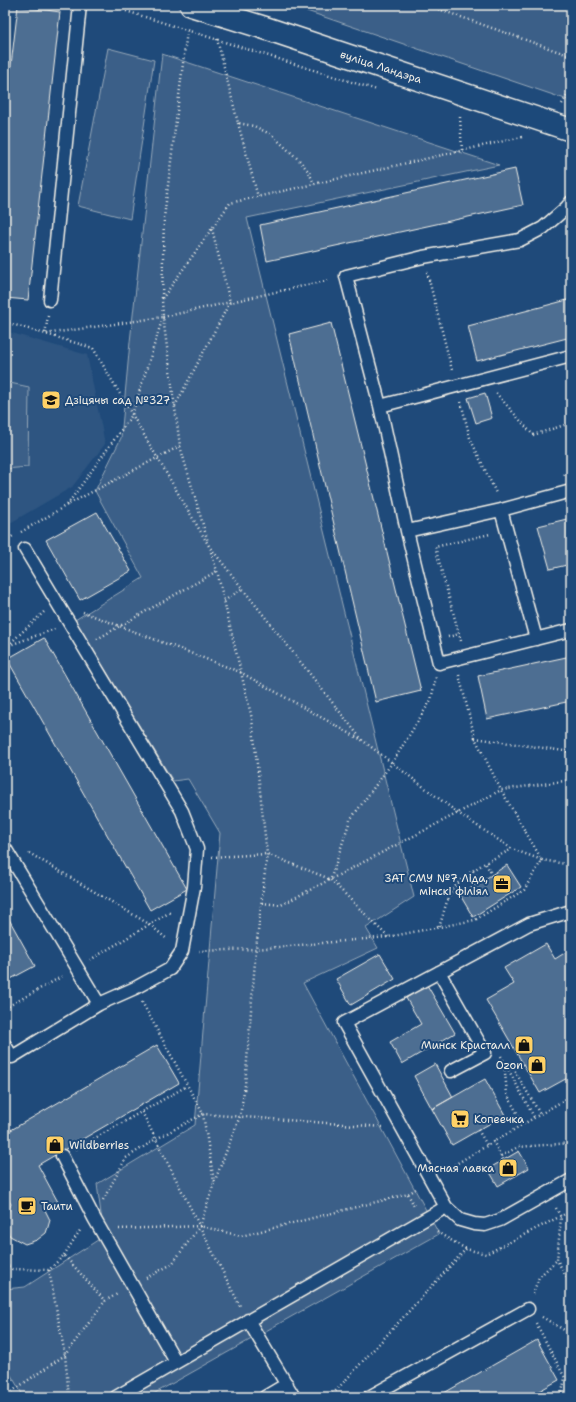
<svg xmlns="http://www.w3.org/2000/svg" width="576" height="1402" viewBox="0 0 576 1402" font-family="'Shantell Sans',sans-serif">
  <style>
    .built { fill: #2d5581 }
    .green { fill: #3a5f88; stroke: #97a8b8 }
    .building { fill: #4d6e92; stroke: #f4f1e8 }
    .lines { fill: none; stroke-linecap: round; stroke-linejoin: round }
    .lane-casing { stroke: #f4f1e8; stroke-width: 15 }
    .secondary-casing { stroke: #f4f1e8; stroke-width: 25 }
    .path { stroke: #f4f1e8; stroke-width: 2.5; stroke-dasharray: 1 3; stroke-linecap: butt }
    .lane { stroke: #1f4a7a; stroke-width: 12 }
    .secondary { stroke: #1f4a7a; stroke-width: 22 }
    .labels { text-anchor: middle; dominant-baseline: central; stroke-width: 4; stroke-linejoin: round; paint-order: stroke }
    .street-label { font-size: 11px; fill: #f4f1e8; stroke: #1f4a7a }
    .poi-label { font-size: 11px; fill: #f4f1e8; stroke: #1f4a7a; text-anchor: start }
  </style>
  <rect width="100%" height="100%" fill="#1f4a7a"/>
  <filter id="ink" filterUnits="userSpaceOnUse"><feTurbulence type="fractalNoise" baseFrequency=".025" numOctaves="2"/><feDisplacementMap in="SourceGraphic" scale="8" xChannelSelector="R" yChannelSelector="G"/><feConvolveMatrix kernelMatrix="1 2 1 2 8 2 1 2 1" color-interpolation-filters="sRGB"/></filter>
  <g filter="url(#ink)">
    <path class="built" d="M5 331 87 355 105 444 72 487 5 526Z"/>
    <path class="green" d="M289 5H571V101Z
      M108 48 154 60 130 219 78 206Z
      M162 54 499 165 247 218 414 897 366 928 378 948 303 983 439 1234 148 1397H24L5 1365V1289L25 1287 104 1236 97 1184 195 1125 220 833 188 779 173 781 75 620 143 578 95 491 121 438 130 342Z
      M5 382 29 387 28 467 5 469Z"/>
    <path class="building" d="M18 6 60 12 28 300 5 298V116Z
      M515 169 523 205 267 261 260 225Z
      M571 299V337L477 361 468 326Z
      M331 323 421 691 376 702 289 334Z
      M485 393 492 418 476 423 468 398Z
      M97 512 131 571 80 600 46 540Z
      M571 518V564L550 569 538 526Z
      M44 638 187 889 150 910 7 659Z
      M571 656V701L487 719 478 676Z
      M507 865 521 887 473 917 460 895Z
      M5 912 35 966 5 982Z
      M546 944 555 959 571 949V1076L540 1093 486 1000 514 984 504 968Z
      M380 954 395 979 351 1005 336 979Z
      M427 985 455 1033 402 1064 390 1042 421 1024 406 998Z
      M157 1045 179 1083 38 1165 58 1202 45 1210 50 1220 48 1227 46 1233 37 1240 25 1244 10 1236 6 1229V1219L11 1204 5 1194V1120L11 1130Z
      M435 1064 453 1097 432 1109 414 1076Z
      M485 1079 505 1115 452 1145 432 1109Z
      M519 1151 529 1168 498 1186 488 1169Z
      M537 1340 559 1380 528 1397H437Z"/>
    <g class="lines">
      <defs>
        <path id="lane" d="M571 202 566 208 543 228 520 240 423 257 346 276 380 406 407 531 439 663 571 630
          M50 300 80 5
          M380 406 571 356
          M501 510 536 639
          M407 531 501 510 571 491
          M5 848 99 1004
          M439 972 485 1053 451 1071
          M5 1045 12 1057 99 1004 135 988 170 969 182 951 194 887 197 849 182 811 25 549
          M62 1156 94 1218 176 1362
          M446 1207 344 1023 529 924 571 911
          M248 1320 294 1397
          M116 1397 446 1207 460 1220 474 1224 485 1225 500 1220 571 1180
          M265 1397 287 1384
          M369 1397 528 1309"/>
        <path id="secondary" d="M191 5 265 28 571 130"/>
      </defs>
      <use href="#lane" class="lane-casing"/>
      <use href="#secondary" class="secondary-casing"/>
      <path class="path" d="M107 5 377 90
        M427 5 571 56
        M217 39 238 123 254 126 272 135 300 161 309 172 314 184
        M562 104 571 89
        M460 117 462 151
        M238 123 258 197
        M427 272 452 370
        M162 298 164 218 187 31
        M48 316 45 334 163 317 180 446 208 542
        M163 317 330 280
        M5 322 93 348 209 546 362 740 458 813 512 849 542 860 524 890 475 920 388 937 256 949 199 951
        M496 393 533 435 571 423
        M461 402 470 438 496 493
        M175 406 230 302 212 229
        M564 475 571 469
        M67 505 132 415 163 317 162 299 230 203 522 137
        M21 532 67 505 180 446
        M5 541 13 536
        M224 601 243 588
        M44 612 7 646 55 629
        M83 612 240 672 360 739
        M5 635 7 646 5 647
        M448 637 459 634
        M97 639 217 571
        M461 641 435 547 490 534
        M459 675 475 738 501 790 542 860 571 865
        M475 738 571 752
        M29 853 149 924 167 939
        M212 857 267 854 330 879 388 937
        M486 864 492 875
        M473 871 480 882
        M331 878 350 820 392 763 431 700 436 677
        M262 903 281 905 458 813 501 790 571 780
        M439 927C443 917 445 904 450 895 461 872 492 860 512 849
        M90 960 172 911
        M142 1002 203 1114 214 1182
        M5 1008 63 976
        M501 1056 534 1117
        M521 1061 512 1066 540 1114
        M504 1062 507 1094 523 1124
        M142 1112 240 1306
        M478 1130 487 1145
        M493 1141 503 1160
        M76 1149 187 1086
        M501 1156 518 1147 571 1143
        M444 1171 571 1096
        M408 1194 414 1206
        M103 1200 126 1158 156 1139 203 1114 383 1127
        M556 1208 561 1217 557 1260 571 1285
        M119 1229 200 1226 241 1236 408 1194 416 1189
        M437 1232 466 1249
        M64 1255 81 1229
        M5 1264 12 1269 49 1270 64 1255 105 1301
        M49 1270 65 1355 69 1397
        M146 1278 172 1264 200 1226 214 1183 240 1116 245 1085 256 949 267 854 252 719 217 571 210 549
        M533 1294 539 1277 557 1260
        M542 1317 571 1334
        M536 1323 565 1378 561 1397
        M5 1396 65 1355 105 1301 119 1293
        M330 1397 466 1249 486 1254 571 1211"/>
      <use href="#lane" class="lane"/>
      <use href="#secondary" class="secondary"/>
    </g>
  </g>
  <defs>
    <symbol id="school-square" viewBox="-11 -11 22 22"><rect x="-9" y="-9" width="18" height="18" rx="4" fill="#ffd166" stroke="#1f4a7a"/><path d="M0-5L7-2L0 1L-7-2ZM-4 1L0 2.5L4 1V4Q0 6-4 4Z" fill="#111"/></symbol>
    <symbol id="office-square" viewBox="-11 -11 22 22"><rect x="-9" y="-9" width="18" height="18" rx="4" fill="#ffd166" stroke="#1f4a7a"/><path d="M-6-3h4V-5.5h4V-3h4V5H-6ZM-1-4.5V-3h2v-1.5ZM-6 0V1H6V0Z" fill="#111"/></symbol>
    <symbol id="shop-square" viewBox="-11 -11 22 22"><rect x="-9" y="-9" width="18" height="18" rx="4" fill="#ffd166" stroke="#1f4a7a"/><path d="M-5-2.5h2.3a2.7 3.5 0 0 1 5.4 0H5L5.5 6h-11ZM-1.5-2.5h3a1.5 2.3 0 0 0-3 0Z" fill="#111"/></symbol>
    <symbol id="supermarket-square" viewBox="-11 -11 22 22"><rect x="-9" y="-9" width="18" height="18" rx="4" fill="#ffd166" stroke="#1f4a7a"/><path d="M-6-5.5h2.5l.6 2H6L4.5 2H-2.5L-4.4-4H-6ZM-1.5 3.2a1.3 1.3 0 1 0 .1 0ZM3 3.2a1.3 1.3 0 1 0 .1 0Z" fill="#111"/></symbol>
    <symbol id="cafe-square" viewBox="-11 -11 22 22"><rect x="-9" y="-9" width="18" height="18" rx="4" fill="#ffd166" stroke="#1f4a7a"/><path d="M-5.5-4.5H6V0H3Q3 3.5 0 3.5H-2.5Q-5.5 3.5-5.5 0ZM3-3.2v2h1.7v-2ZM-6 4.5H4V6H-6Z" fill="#111"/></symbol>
  </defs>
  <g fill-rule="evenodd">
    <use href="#school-square" x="40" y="389" width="22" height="22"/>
    <use href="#office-square" x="491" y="873" width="22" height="22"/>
    <use href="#shop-square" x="513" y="1034" width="22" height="22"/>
    <use href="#shop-square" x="526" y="1054" width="22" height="22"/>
    <use href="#supermarket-square" x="449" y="1108" width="22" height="22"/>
    <use href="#shop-square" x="44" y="1134" width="22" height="22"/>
    <use href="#shop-square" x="497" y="1157" width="22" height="22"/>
    <use href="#cafe-square" x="16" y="1195" width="22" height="22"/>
  </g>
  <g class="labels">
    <g class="street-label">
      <text transform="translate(381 67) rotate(18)">вуліца Ландэра</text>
    </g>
    <g class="poi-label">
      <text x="65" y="400">Дзіцячы сад №327</text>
      <text x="488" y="878" text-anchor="end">ЗАТ СМУ №7 Ліда,<tspan x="488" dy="13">мінскі філіял</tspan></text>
      <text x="510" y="1045" text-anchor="end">Минск Кристалл</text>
      <text x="523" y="1065" text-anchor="end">Ozon</text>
      <text x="474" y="1119">Копеечка</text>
      <text x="69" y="1145">Wildberries</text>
      <text x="494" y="1168" text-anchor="end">Мясная лавка</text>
      <text x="41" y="1206">Таити</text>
    </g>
  </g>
  <rect width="576" height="1402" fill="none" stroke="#1f4a7a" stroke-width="20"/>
  <rect x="10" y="10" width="556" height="1382" fill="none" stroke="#f4f1e8" stroke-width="1.5" filter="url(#ink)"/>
</svg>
